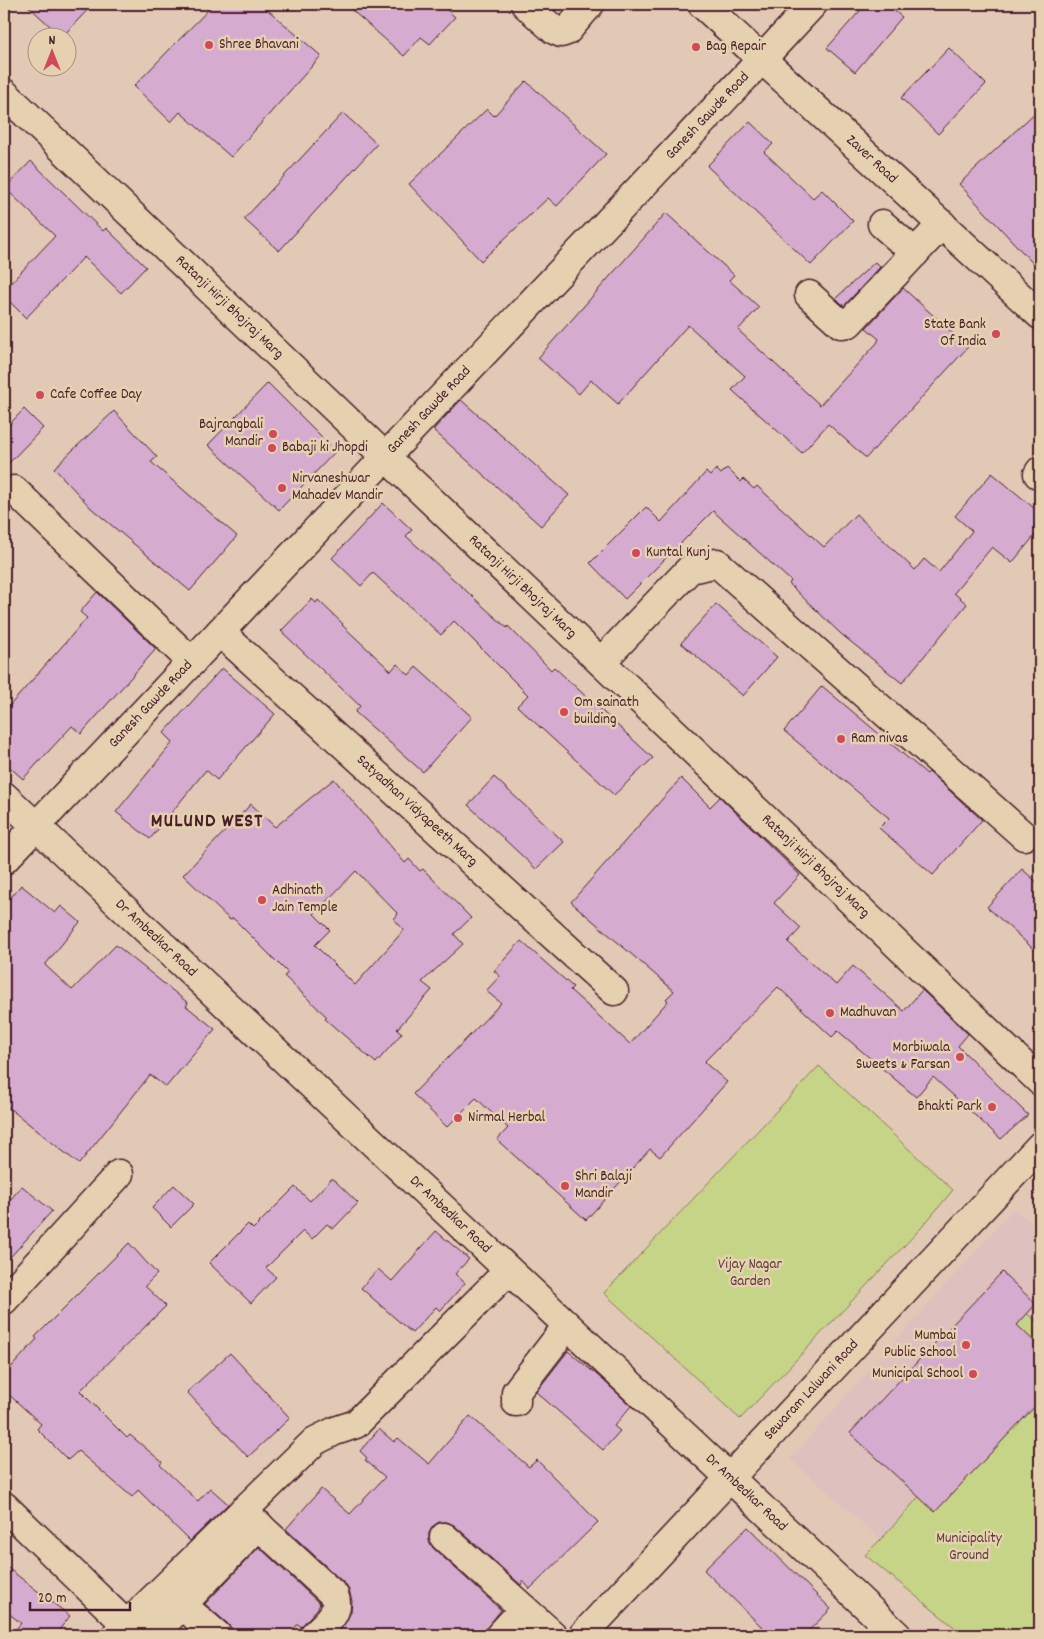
<svg xmlns="http://www.w3.org/2000/svg" width="1044" height="1639" viewBox="0 0 1044 1639" font-family="Dekko,sans-serif">
  <style>
    .built { fill: #dec0be }
    .green { fill: #c6d487; stroke: #887a59 }
    .building { fill: #d6abd0; stroke: #4a1f2b; fill-rule: evenodd }
    .lines { fill: none; stroke-linecap: round; stroke-linejoin: round }
    .minor-casing { stroke: #4a1f2b; stroke-width: 31 }
    .minor { stroke: #e5d1b0; stroke-width: 28 }
    .poi-dot { fill: #d1495b; stroke: #e5d1b0; stroke-width: 2 }
    .labels { text-anchor: middle; dominant-baseline: central; stroke-width: 5; stroke-linejoin: round; paint-order: stroke }
    .poi-label { font-size: 15px; fill: #4a1f2b; stroke: #e5d1b0; text-anchor: start }
    .street-label { font-size: 15px; fill: #4a1f2b; stroke: #e5d1b0 }
    .park-label { font-size: 15px; fill: #5d3a39; stroke: #e5d1b0 }
    .district-label { font-size: 20px; font-weight: bold; letter-spacing: 1px; fill: #4a1f2b; stroke: #e5d1b0 }
  </style>
  <rect width="100%" height="100%" fill="#e2c9b6"/>
  <filter id="ink" filterUnits="userSpaceOnUse"><feTurbulence type="fractalNoise" baseFrequency=".02" numOctaves="2"/><feDisplacementMap in="SourceGraphic" scale="10" xChannelSelector="R" yChannelSelector="G"/><feConvolveMatrix kernelMatrix="1 2 1 2 8 2 1 2 1" color-interpolation-filters="sRGB"/></filter>
  <g filter="url(#ink)">
    <path class="built" d="M1014 1208 1040 1231V1553L977 1624 790 1459Z"/>
    <path class="green" d="M819 1066 953 1190 922 1227 740 1419 604 1293Z
      M1014 1303 1040 1324V1635H964L865 1555 887 1533 1021 1380Z"/>
    <path class="building" d="M26 4H93L62 37Z
      M214 4H261L321 56 231 157 180 112 171 122 134 86Z
      M345 4H440L455 17 430 44 421 37 404 56Z
      M866 4H886L902 17 855 72 827 48Z
      M949 48 986 84 938 134 901 98Z
      M526 81 606 154 557 206 548 198 481 261 409 184 487 109 494 116Z
      M1040 108V271L959 184Z
      M343 113 377 144 279 251 244 219Z
      M750 122 773 144 764 152 813 198 822 190 853 221 811 265 707 166Z
      M31 161 103 231 106 228 146 267 121 293 84 257 26 318 4 296V290L55 236 5 188Z
      M666 213 734 275 729 280 759 307 738 330 820 405 877 343 879 339 866 328 903 288 968 347 866 458 828 424 802 453 732 390 745 376 688 325 618 404 591 380 579 394 538 358Z
      M875 262 880 267 844 306 836 298Z
      M268 383 336 451 279 510 208 445Z
      M461 400 569 495 541 526 433 430Z
      M24 409 43 428 4 468V430Z
      M114 411 157 457 151 462 237 536 190 591 91 508 54 468Z
      M727 468 741 482 743 479 754 489 757 486 824 547 856 514 915 570 924 559 939 572 972 531 955 516 992 473 1040 513V529L1012 563 992 547 954 593 967 604 902 683 841 634 789 584 791 581 713 511 625 599 590 563 646 507 661 522 706 472 710 476 716 469 721 474Z
      M383 503 412 530 406 536 507 628 508 626 551 670 554 667 653 758 614 795 517 706 528 695 454 621 441 635 373 573 361 586 332 558Z
      M97 592 156 649 81 734 72 726 23 779 4 762V712L87 618 80 612Z
      M312 599 316 603 318 600 343 624 342 625 391 671 397 664 409 675 416 667 472 717 423 772 355 712 360 706 281 631Z
      M716 604 777 657 743 696 681 643Z
      M222 668 275 714 217 780 206 770 150 839 116 812 173 742 164 733Z
      M822 686 927 774 929 772 982 820 933 875 879 828 889 818 784 731Z
      M494 777 564 842 536 869 468 805Z
      M681 778 710 807 720 797 800 875 774 903 801 928 788 942 836 985 853 966 904 1011 922 990 968 1034 958 1046 1028 1115 1001 1139 933 1077 916 1097 838 1031 832 1037 778 987 704 1062 727 1082 660 1157 650 1149 586 1220 497 1140 508 1128 476 1098 447 1127 413 1094 501 1003 486 991 500 976 494 971 521 941 573 987 570 990 630 1044 668 1001 666 999 674 991 571 902Z
      M334 779 405 863 409 859 420 871 423 869 471 918 454 934 463 944 422 982 432 990 397 1029 402 1033 376 1063 325 1019 327 1017 284 976 288 973 233 918 230 920 183 875 251 804 275 827ZM356 871 398 914 394 919 404 930 355 985 315 945 330 930 314 914Z
      M1022 869 1040 885V955L987 907Z
      M21 885 55 913 61 906 80 922 45 965 72 990 116 945 188 1003 186 1006 215 1029 166 1087 150 1075 79 1164 4 1104V906Z
      M332 1178 358 1203 333 1229 327 1224 312 1239 303 1231 266 1268 276 1277 251 1303 209 1263 248 1224 253 1229 295 1187 310 1201Z
      M174 1185 194 1204 171 1227 152 1208Z
      M22 1186 52 1211 4 1264V1207Z
      M436 1231 469 1259 455 1274 465 1283 440 1311 436 1307 412 1333 361 1288 378 1269 392 1281Z
      M129 1243 157 1274 145 1286 166 1306 80 1391 127 1438 130 1435 162 1462 160 1465 198 1501 210 1488 228 1504 190 1541 138 1490 132 1497 78 1451 68 1460 37 1429 41 1424 4 1390V1375L37 1339 35 1337Z
      M1002 1272 1036 1304 1017 1325 1040 1347V1401L935 1512 850 1433Z
      M568 1351 603 1380 631 1406 614 1426 620 1431 603 1450 536 1392Z
      M230 1353 290 1418 248 1457 187 1392Z
      M470 1416 529 1467 537 1460 598 1522 530 1589 523 1581 521 1585 454 1525 447 1522H439L433 1526 429 1533V1541L433 1548 501 1610 481 1635H336L344 1625 351 1612 352 1601 349 1590 345 1584 286 1529 321 1489 350 1514 385 1477 365 1460 367 1458 360 1451 379 1429 394 1442 398 1438 429 1464Z
      M748 1527 831 1609 804 1635H770L704 1570Z
      M259 1547 320 1604 318 1608 301 1627 298 1624 288 1635H238L227 1623 205 1604Z
      M4 1565 70 1616 55 1635H11L21 1623 4 1610Z"/>
    <g class="lines">
      <defs>
        <g id="minor">
          <path d="M525 4 554 30 561 33 567 31 590 4"/>
          <path id="s1" d="M702 4 1040 315"/>
          <path id="s2" d="M4 93 1040 1081"/>
          <path d="M882 224 915 253"/>
          <path d="M809 295 841 324 849 323 942 224"/>
          <path d="M1038 474 1040 471"/>
          <path d="M14 490 192 662"/>
          <path id="s3" d="M220 632 614 991"/>
          <path d="M601 662 690 569 717 563 1024 836"/>
          <path id="s4" d="M4 796 897 1635"/>
          <path id="s5" d="M4 860 762 59 813 4"/>
          <path d="M4 1300 119 1174"/>
          <path d="M516 1402V1392L567 1326"/>
          <path d="M4 1506 137 1635"/>
          <path d="M243 1511 334 1595C342 1613 325 1623 314 1635"/>
          <path d="M444 1537 553 1635"/>
          <path d="M182 1605 217 1635"/>
          <path d="M116 1635 315 1441 335 1431 356 1424 508 1271"/>
          <path d="M153 1635 259 1525"/>
          <path d="M500 1635 524 1609"/>
          <path id="s6" d="M583 1635 1040 1146"/>
        </g>
      </defs>
      <use href="#minor" class="minor-casing"/>
      <use href="#minor" class="minor"/>
    </g>
  </g>
  <g class="poi-dot">
    <circle cx="209" cy="45" r="5"/>
    <circle cx="696" cy="47" r="5"/>
    <circle cx="996" cy="334" r="5"/>
    <circle cx="40" cy="395" r="5"/>
    <circle cx="273" cy="434" r="5"/>
    <circle cx="272" cy="448" r="5"/>
    <circle cx="282" cy="488" r="5"/>
    <circle cx="636" cy="553" r="5"/>
    <circle cx="564" cy="712" r="5"/>
    <circle cx="841" cy="739" r="5"/>
    <circle cx="262" cy="900" r="5"/>
    <circle cx="830" cy="1013" r="5"/>
    <circle cx="960" cy="1057" r="5"/>
    <circle cx="992" cy="1107" r="5"/>
    <circle cx="458" cy="1118" r="5"/>
    <circle cx="565" cy="1186" r="5"/>
    <circle cx="966" cy="1345" r="5"/>
    <circle cx="973" cy="1374" r="5"/>
  </g>
  <g class="labels">
    <g class="poi-label">
      <text x="219" y="45">Shree Bhavani</text>
      <text x="706" y="47">Bag Repair</text>
      <text x="986" y="325" text-anchor="end">State Bank<tspan x="986" dy="17">Of India</tspan></text>
      <text x="50" y="395">Cafe Coffee Day</text>
      <text x="263" y="425" text-anchor="end">Bajrangbali<tspan x="263" dy="17">Mandir</tspan></text>
      <text x="282" y="448">Babaji ki Jhopdi</text>
      <text x="292" y="479">Nirvaneshwar<tspan x="292" dy="17">Mahadev Mandir</tspan></text>
      <text x="646" y="553">Kuntal Kunj</text>
      <text x="574" y="703">Om sainath<tspan x="574" dy="17">building</tspan></text>
      <text x="851" y="739">Ram nivas</text>
      <text x="272" y="891">Adhinath<tspan x="272" dy="17">Jain Temple</tspan></text>
      <text x="840" y="1013">Madhuvan</text>
      <text x="950" y="1048" text-anchor="end">Morbiwala<tspan x="950" dy="17">Sweets &amp; Farsan</tspan></text>
      <text x="982" y="1107" text-anchor="end">Bhakti Park</text>
      <text x="468" y="1118">Nirmal Herbal</text>
      <text x="575" y="1177">Shri Balaji<tspan x="575" dy="17">Mandir</tspan></text>
      <text x="956" y="1336" text-anchor="end">Mumbai<tspan x="956" dy="17">Public School</tspan></text>
      <text x="963" y="1374" text-anchor="end">Municipal School</text>
    </g>
    <g class="street-label">
      <text stroke="none"><textPath href="#s5" startOffset="1024">Ganesh Gawde Road</textPath></text>
      <text stroke="none"><textPath href="#s1" startOffset="230">Zaver Road</textPath></text>
      <text stroke="none"><textPath href="#s2" startOffset="311">Ratanji Hirji Bhojraj Marg</textPath></text>
      <text stroke="none"><textPath href="#s5" startOffset="619">Ganesh Gawde Road</textPath></text>
      <text stroke="none"><textPath href="#s2" startOffset="716">Ratanji Hirji Bhojraj Marg</textPath></text>
      <text stroke="none"><textPath href="#s5" startOffset="214">Ganesh Gawde Road</textPath></text>
      <text stroke="none"><textPath href="#s3" startOffset="266">Satyadhan Vidyapeeth Marg</textPath></text>
      <text stroke="none"><textPath href="#s2" startOffset="1121">Ratanji Hirji Bhojraj Marg</textPath></text>
      <text stroke="none"><textPath href="#s4" startOffset="208">Dr Ambedkar Road</textPath></text>
      <text stroke="none"><textPath href="#s4" startOffset="612">Dr Ambedkar Road</textPath></text>
      <text stroke="none"><textPath href="#s6" startOffset="335">Sewaram Lalwani Road</textPath></text>
      <text stroke="none"><textPath href="#s4" startOffset="1018">Dr Ambedkar Road</textPath></text>
    </g>
    <g class="park-label">
      <text x="750" y="1265">Vijay Nagar<tspan x="750" dy="17">Garden</tspan></text>
      <text x="969" y="1539">Municipality<tspan x="969" dy="17">Ground</tspan></text>
    </g>
    <g class="district-label">
      <text x="207" y="822">MULUND WEST</text>
    </g>
  </g>
  <rect width="1044" height="1639" fill="none" stroke="#e5d1b0" stroke-width="20"/>
  <rect x="10" y="10" width="1024" height="1619" fill="none" stroke="#4a1f2b" stroke-width="2" filter="url(#ink)"/>
  <g transform="translate(52 52)"><circle r="24" fill="#e5d1b0" stroke="#a78a7b"/>
  <path d="M0-4L9 19L0 12L-9 19Z" fill="#d1495b"/>
  <text y="-8" font-size="14" font-weight="bold" text-anchor="middle" fill="#4a1f2b">N</text>
  </g>
  <path d="M30 1602v8h100v-8" fill="none" stroke="#4a1f2b" stroke-width="2.5"/>
  <text x="38" y="1602" font-size="15" fill="#4a1f2b" stroke="#e5d1b0" stroke-width="4" paint-order="stroke">20 m</text>
</svg>
